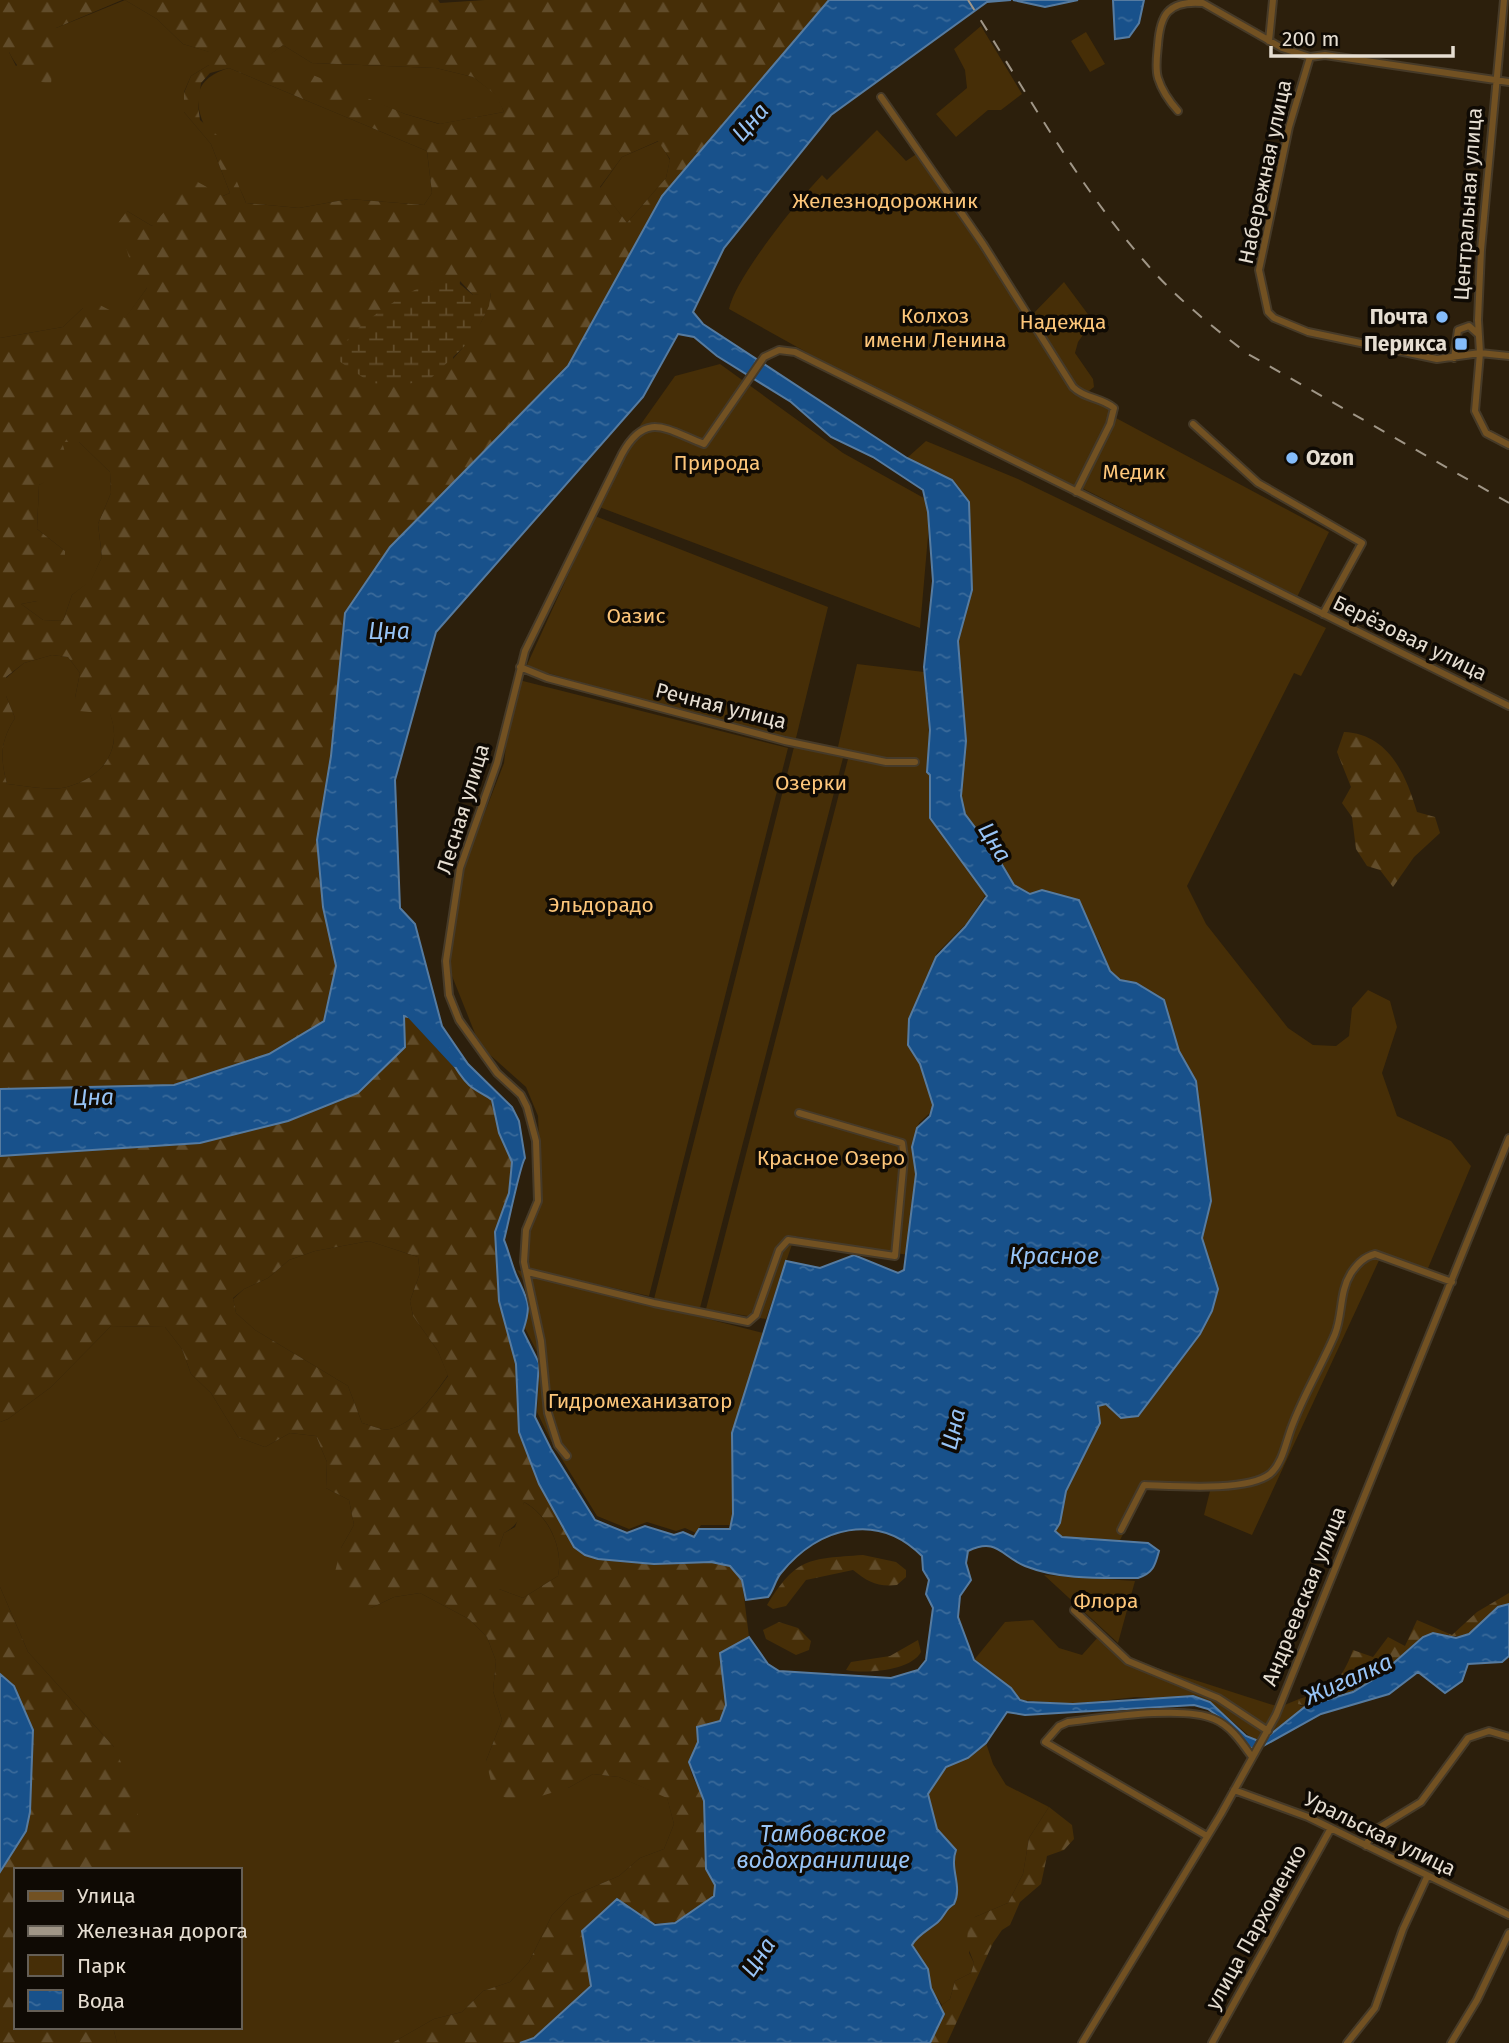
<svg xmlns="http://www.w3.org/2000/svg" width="1509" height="2043" viewBox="0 0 1509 2043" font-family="'Fira Sans',sans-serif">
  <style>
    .green { fill: #462e07 }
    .forest { fill: url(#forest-firs); fill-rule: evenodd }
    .wetland { fill: url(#wetland-marsh) }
    .water { fill: url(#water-ripples); stroke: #567ba0; stroke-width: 2; fill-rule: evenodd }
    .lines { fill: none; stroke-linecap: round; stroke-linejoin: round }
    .river { stroke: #18518b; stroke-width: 10 }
    .minor-casing { stroke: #463a28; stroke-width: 10 }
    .minor { stroke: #725122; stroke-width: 6 }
    .rail { stroke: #a09687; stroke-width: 2; stroke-dasharray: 12 12; stroke-linecap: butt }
    .poi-dot { fill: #84bcfb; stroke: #0f0a04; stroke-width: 2.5 }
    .labels { text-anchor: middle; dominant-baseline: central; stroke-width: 7; stroke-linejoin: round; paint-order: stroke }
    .street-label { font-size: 21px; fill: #e6ded2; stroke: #0f0a04 }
    .park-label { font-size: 21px; fill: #fdc67a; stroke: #0f0a04 }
    .poi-label { font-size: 21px; font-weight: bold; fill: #e6ded2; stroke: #0f0a04; text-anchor: end }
    .water-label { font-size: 23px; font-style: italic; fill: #98c4f6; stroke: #0f0a04 }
  </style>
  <defs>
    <pattern id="forest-firs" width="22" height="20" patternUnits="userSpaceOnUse" patternTransform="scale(1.75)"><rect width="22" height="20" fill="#462e07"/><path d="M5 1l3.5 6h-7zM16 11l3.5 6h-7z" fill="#614c2a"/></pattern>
    <pattern id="wetland-marsh" width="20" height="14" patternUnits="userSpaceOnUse" patternTransform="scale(1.75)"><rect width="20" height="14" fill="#462e07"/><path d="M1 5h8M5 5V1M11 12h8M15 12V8" fill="none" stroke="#614c2a"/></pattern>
    <pattern id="water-ripples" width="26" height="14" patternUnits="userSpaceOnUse" patternTransform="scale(1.75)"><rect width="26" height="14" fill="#18518b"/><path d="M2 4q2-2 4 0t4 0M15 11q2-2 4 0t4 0" fill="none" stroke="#3a6a9a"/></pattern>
  </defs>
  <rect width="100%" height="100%" fill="#2c1f0c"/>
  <path class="green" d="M125 0 157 19 183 44 210 52 209 65 191 76 184 92V112L211 144 230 193 152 226 127 211 147 288 125 319 83 308 63 327 0 338V52H9L16 66 56 28Z
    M981 26 1022 94 1001 110H988L956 137 936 114 967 88 965 70 954 49Z
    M1086 32 1105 64 1090 72 1071 41Z
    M283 45 312 63 436 68 473 77 497 95 504 112 440 124 405 114 303 74 267 56Z
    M229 68 427 151 432 193 424 205 349 199 299 208 246 203C231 160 157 89 229 68Z
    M877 130 906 161 918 153 1073 388 1090 402 1095 400 1113 412 1076 487 824 362 729 309C736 276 798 201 822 175L827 180Z
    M659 141 670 160 666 178 627 223 600 188 622 157Z
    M1064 282 1093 321 1078 342 1075 353 1093 379 1094 387 1085 394 1078 389 1030 317Z
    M720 364 843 453 931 502 920 628 594 505 641 424 675 376Z
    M1116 418 1329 532 1297 597 1082 488 1080 485Z
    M926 441 1018 479 1326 628 1301 676 1294 673 1187 886 1206 924 1288 1028 1313 1045 1336 1046 1349 1036 1352 1008 1368 990 1390 1001 1397 1027 1382 1073 1397 1116 1451 1141 1471 1166 1426 1273 1381 1256 1252 1535 1204 1515 1210 1491 1146 1490 1120 1540 1061 1537 1055 1531C1060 1518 1060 1506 1065 1493 1076 1463 1102 1439 1098 1406L1106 1404 1121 1418 1138 1416 1200 1334 1212 1311 1218 1290 1202 1238 1211 1201 1196 1081 1179 1051 1164 1001 1136 983 1120 980 1110 971 1099 941 1060 896 1043 890 1030 894 1014 885 998 858 965 814 961 796 966 740 958 641 972 590 969 502 907 458Z
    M62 442H79L110 472 111 493 98 524 102 557 91 581 72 595 63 621 43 620 21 604 37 601 46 573 65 551 37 529 39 485 53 476Z
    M595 516 828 607 795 742 526 667Z
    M52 655 68 657 80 673 75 698 110 713C123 749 104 777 67 787 51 791 25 786 7 784 0 758 0 741 15 718L6 696V678L24 663Z
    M857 664 924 672 932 770 988 891 967 923 937 953 911 1015 908 1029 935 1100 932 1111 919 1123 914 1142 918 1160 908 1255 795 1236 766 1319 706 1309 849 755 837 751Z
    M519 680 788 748 649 1296 520 1267 541 1185 538 1116 526 1087 480 1046 446 961 464 866 504 763 509 719Z
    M794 747 843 758 700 1308 654 1299Z
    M369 1241 418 1257 420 1273 410 1301 413 1316 438 1351 448 1375C435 1394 414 1424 390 1429 382 1431 370 1425 362 1423L348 1386 255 1330 236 1313 233 1299 244 1289 268 1278 289 1260 315 1251Z
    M517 1270 763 1333 748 1385 732 1525H701L696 1533 685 1528 676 1531 647 1522 629 1529 597 1516 553 1445 537 1412 540 1358 524 1326C533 1303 530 1291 517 1270Z
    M111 1326 165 1327 182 1349 191 1374 211 1393 238 1437 265 1447 290 1433 316 1436 327 1462 326 1488 349 1500 354 1525 341 1548 371 1608 394 1597 420 1593 469 1619 487 1637 496 1661 493 1691 502 1720 486 1761 568 1788 593 1774 619 1777 667 1797 674 1824 664 1849 640 1858 619 1876 570 1897 552 1915 529 1962 510 1982 483 1991 462 2012 434 2019 392 2043H117L113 2027H240V1870H98L114 1747 28 1652 0 1587V1422L8 1419 51 1387Z
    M524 1502C548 1515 564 1548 558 1576L523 1598 499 1589V1547L504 1533 515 1527Z
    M1044 1575 1135 1581 1118 1643Z
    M1033 1620 1059 1648 1082 1655 1099 1636 1126 1658 1273 1705 1282 1706 1299 1699 1300 1706H1306C1293 1717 1272 1742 1255 1741L1210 1702 1136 1697 1073 1704 1020 1700 1011 1688 974 1660 1005 1622Z
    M986 1743 993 1764 1006 1785 1049 1807 1029 1838 1023 1874 1008 1903 975 1917 969 1953 974 1963 971 1973 955 1981 950 1999 942 2005 931 1988 928 1968 912 1945C916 1934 927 1930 936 1924 956 1909 952 1864 950 1842L937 1829 927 1794 946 1767 968 1758Z"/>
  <path class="forest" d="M0 0H122L56 28 51 84C29 81 19 71 9 52H0Z
    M125 0H438L440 3 485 0H829L662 196 568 366 390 547 345 613 331 756 317 840 323 907 336 966 324 1021 269 1054 174 1085 0 1089V338L63 327 83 308 96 303 125 318 147 288 137 282 118 223 127 211 152 226 184 189 196 181 223 196 230 193 211 144 184 112V93L191 76 209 65V52L183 44 157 19ZM283 45 312 63 436 68 473 77 496 95 504 112 439 124 405 114 268 56ZM229 68 427 151 432 193 424 205 349 199 299 208 246 203 217 135 200 120 198 105 201 83 210 73ZM658 141 670 159 666 178 627 223 600 187 622 157ZM460 281 473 295 491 293C487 320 471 339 453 359ZM62 442H79L110 472 111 493 98 524 102 557 91 580 72 595 63 621 43 620 21 604 37 601 49 594 46 574 65 573V551L37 529 39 485 70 470ZM52 655 68 657 80 673 75 698 79 711 110 714C123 749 104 777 67 787 51 791 25 786 7 784 0 758 0 741 15 718L6 696V677L24 663Z
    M1344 732C1389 734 1406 775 1417 812L1435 817 1440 833 1414 857 1393 887 1380 870 1367 866 1356 849 1352 817 1342 803 1351 787 1337 752Z
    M404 1016C442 1021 444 1063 469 1085 476 1091 485 1095 492 1100L499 1133 512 1162 509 1193 495 1232 499 1301 516 1364 519 1432 539 1484 574 1547 591 1558 654 1564 711 1562 730 1566 742 1581 749 1637 720 1653 726 1705 721 1721C702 1730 699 1746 689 1762 690 1777 701 1789 704 1804 709 1830 697 1864 715 1885L714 1896C684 1923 657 1939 626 1903L582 1931 591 1986 534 2038 520 2043H392L434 2019 462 2012 483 1991 510 1982 529 1962 552 1915 570 1897 619 1876 640 1858 664 1849 674 1824 667 1798 619 1777 593 1774 568 1788 514 1804 493 1789 486 1761 502 1720 493 1691 496 1661 487 1637 469 1619 420 1593 394 1597 371 1608 347 1596 335 1572 341 1548 354 1525 349 1500 326 1488 327 1462 316 1436 290 1433 265 1447 238 1437 211 1393 191 1374 182 1349 165 1327 111 1326 51 1387 8 1419 0 1422V1156L200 1143ZM369 1241 418 1257 420 1273 410 1301 413 1316 438 1351 448 1376C435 1394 414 1424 390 1429 382 1431 370 1425 362 1423L348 1386 255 1330 236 1313 233 1298 244 1289 268 1278 289 1260 315 1251ZM524 1502C549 1515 564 1549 558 1576L523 1598 499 1589V1547L504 1533C518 1525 521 1517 524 1502Z
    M863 1555 896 1562 906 1570V1577L897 1585C877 1587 868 1582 853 1570L806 1580 786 1606 773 1609 767 1605C797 1557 808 1559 863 1555Z
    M0 1587 28 1652 114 1747 138 1800V1828L124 1852 98 1870H16V2027H113L117 2043H0V1872L26 1831 33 1730 14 1686 0 1674Z
    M1509 1593V1604C1490 1608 1484 1628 1466 1635 1452 1640 1438 1629 1425 1637 1415 1642 1405 1654 1396 1662 1369 1685 1341 1699 1306 1706L1298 1704 1299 1699C1332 1689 1341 1682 1353 1650L1373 1657 1388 1637 1405 1646 1417 1620 1452 1635 1477 1612Z
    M779 1622 798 1628 811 1641 809 1650 796 1655 766 1639 763 1630Z
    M918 1640 921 1652C911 1671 864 1674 846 1670L851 1662 890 1656Z
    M1049 1807 1072 1825 1074 1839 1064 1850 1047 1856 1041 1884 1020 1902 1010 1925 1002 1930 993 1943 947 2043H930L942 2005 950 1999 955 1981 971 1973 974 1963 967 1945 968 1924 975 1917 1008 1903 1023 1874 1029 1838Z"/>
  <path class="wetland" d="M449 275 473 295 491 292 489 306 474 337 430 379 403 385 371 383 339 361 338 353C357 320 414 287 449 275Z"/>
  <path class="water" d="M829 0H1011L987 2 831 115 724 248 693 312 703 324 907 458 952 480 969 502 972 590 958 641 966 741 961 796 965 814 998 858 1014 885 1030 894 1042 890 1079 900 1110 971 1120 980 1136 983 1164 1000 1179 1051 1196 1081 1211 1201 1202 1238 1218 1289 1212 1311 1200 1334 1138 1416 1121 1418 1106 1404 1098 1406 1100 1423 1066 1491 1060 1523 1055 1531 1062 1537 1148 1543 1159 1551C1155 1566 1153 1573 1138 1578 1102 1578 1060 1580 1025 1566 1001 1556 997 1537 968 1551L966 1563 971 1580 960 1596 958 1617 974 1660 1011 1688 1020 1700 1027 1702 1073 1704 1193 1696 1210 1702 1246 1736 1261 1742 1306 1706 1353 1692 1379 1676 1423 1637 1433 1633 1456 1638 1469 1634 1498 1607 1509 1604V1656L1502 1662 1468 1664 1462 1681 1445 1693 1418 1672 1389 1694 1321 1714 1256 1750 1249 1747 1223 1720 1208 1709 1194 1705 1025 1715 1007 1712 986 1743 968 1758 946 1767 928 1794 937 1829 956 1850C949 1869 963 1886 954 1904 945 1909 945 1916 938 1922 930 1929 917 1935 912 1945L928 1969 931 1988 944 2014 930 2043H520L534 2038 591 1986 582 1931 617 1899 655 1925 675 1923 714 1896 715 1885 706 1869 704 1801 689 1762 698 1742 697 1727 720 1721 726 1705 720 1653 749 1637 768 1664 779 1671 891 1678 918 1670 926 1660 933 1608 926 1594 929 1580 923 1570 922 1556C877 1511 819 1527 781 1573 775 1580 774 1590 768 1597L746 1600 742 1580 730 1566 711 1562 654 1564 598 1559 585 1555 574 1547 539 1484 519 1432 516 1364 499 1301 495 1232 509 1193 512 1162 499 1133 492 1100C485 1095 476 1091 469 1085 445 1063 442 1021 404 1016L405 1047 358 1093 288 1121 200 1143 0 1156V1089L174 1085 269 1054 324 1021 336 966 323 907 317 840 331 756 345 613 390 547 568 366 662 196ZM678 334 694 337 717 356 791 402 831 437 873 457 923 490 928 512 933 581 924 667 930 730 927 772 930 775V818L987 896 965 927 936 957 909 1019 908 1045 920 1064 933 1105 930 1116 917 1128 912 1147 916 1174 904 1270 898 1273 854 1255 820 1268 786 1261 732 1433 733 1514 730 1529H699L694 1537 683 1532 674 1535 645 1526 627 1533 595 1520 551 1449 535 1417 539 1363 523 1331C532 1304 528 1301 517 1277 512 1266 509 1252 504 1240 508 1225 520 1165 525 1158L519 1121 512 1107 468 1064 442 1026 415 924 400 908 395 780 436 632 643 397Z
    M1013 0H1078L1045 7Z
    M1113 0H1144L1139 23 1129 37 1115 39Z
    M0 1674 14 1686 33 1730 30 1812 26 1831 0 1872Z"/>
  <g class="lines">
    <path class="river" d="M405 1007 456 1062"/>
    <defs>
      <path id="minor" d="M1504 0 1481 250 1478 320 1480 353 1475 411 1486 433 1509 445
        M1269 41 1273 0
        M1310 57 1325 55 1509 82
        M881 97 983 244 1073 387C1085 399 1101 397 1114 408L1110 424 1076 492
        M1178 111C1169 101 1162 91 1158 78 1155 68 1157 56 1158 45 1160 16 1167 0 1203 3L1282 48 1310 57 1289 127 1259 270 1268 312 1274 318 1308 332 1437 359 1480 353 1509 356
        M1454 358 1458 330 1469 326 1478 334
        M1193 424 1258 483 1362 543 1323 614
        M520 667 547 678 785 741 886 762H915
        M528 1272 654 1303 748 1322 756 1315 779 1250 788 1240 895 1256 904 1158 902 1143 799 1113
        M567 1456 558 1445 548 1413 541 1341 524 1262 526 1230 538 1201 536 1141 527 1107 521 1095 497 1073 459 1020 449 995 446 961 460 868 497 763 525 651 622 454C646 410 667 430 704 444L764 357 779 350 795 352 1509 706
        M1121 1530 1144 1485C1174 1486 1247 1492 1270 1474 1283 1463 1286 1441 1292 1426 1304 1394 1322 1365 1335 1334 1343 1314 1339 1292 1351 1273 1358 1263 1364 1257 1375 1254L1452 1282
        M1074 1610 1128 1661 1218 1698 1268 1731
        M1234 1790 1308 1817 1509 1915
        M1207 1836 1045 1742 1059 1726 1068 1722C1103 1718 1183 1705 1214 1719 1231 1726 1242 1743 1252 1757
        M1366 1846 1372 1832 1421 1802 1468 1738 1489 1731 1509 1737
        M1082 2043 1221 1814 1276 1715 1509 1138
        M1212 2043 1331 1828
        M1347 2043 1375 2008 1403 1929 1427 1877
        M1451 2043 1477 2000 1509 1933"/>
    </defs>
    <use href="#minor" class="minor-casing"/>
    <use href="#minor" class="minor"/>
    <path class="rail" d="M968 0C1024 88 1076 183 1145 262 1175 297 1211 326 1248 354L1509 503"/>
  </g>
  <g class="poi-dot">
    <circle cx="1442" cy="317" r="7"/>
    <rect x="1454" y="337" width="14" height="14" rx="3.5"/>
    <circle cx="1292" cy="458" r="7"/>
  </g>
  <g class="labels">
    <g class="street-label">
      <text transform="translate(1265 172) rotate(-78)">Набережная улица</text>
      <text transform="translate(1468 204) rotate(-86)">Центральная улица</text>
      <text transform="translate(1410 638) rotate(26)">Берёзовая улица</text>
      <text transform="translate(721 706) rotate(14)">Речная улица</text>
      <text transform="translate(463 809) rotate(-73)">Лесная улица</text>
      <text transform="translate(1304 1596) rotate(-68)">Андреевская улица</text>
      <text transform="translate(1380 1834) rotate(26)">Уральская улица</text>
      <text transform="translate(1256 1927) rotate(-61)">улица Пархоменко</text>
    </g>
    <g class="park-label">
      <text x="885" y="201">Железнодорожник</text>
      <text x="935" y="316">Колхоз<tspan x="935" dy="24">имени Ленина</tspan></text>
      <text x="1063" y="322">Надежда</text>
      <text x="717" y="463">Природа</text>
      <text x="1134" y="472">Медик</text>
      <text x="636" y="616">Оазис</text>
      <text x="811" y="783">Озерки</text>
      <text x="601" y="905">Эльдорадо</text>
      <text x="831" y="1158">Красное Озеро</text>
      <text x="640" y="1401">Гидромеханизатор</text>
      <text x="1106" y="1601">Флора</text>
    </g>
    <g class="poi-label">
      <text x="1428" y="317">Почта</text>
      <text x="1447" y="344">Перикса</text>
      <text x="1306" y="458" text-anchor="start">Ozon</text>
    </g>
    <g class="water-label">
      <text transform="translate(750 122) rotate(-49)">Цна</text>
      <text x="389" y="631">Цна</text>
      <text transform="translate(995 842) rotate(58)">Цна</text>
      <text transform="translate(93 1097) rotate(-1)">Цна</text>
      <text x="1054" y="1256">Красное</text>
      <text transform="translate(953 1429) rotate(-77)">Цна</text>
      <text transform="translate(1348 1679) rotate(-24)">Жигалка</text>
      <text x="823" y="1834">Тамбовское<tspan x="823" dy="26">водохранилище</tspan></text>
      <text transform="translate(758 1957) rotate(-56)">Цна</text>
    </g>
  </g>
  <rect x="14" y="1868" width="228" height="161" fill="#0f0a04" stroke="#655f56" stroke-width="2"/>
  <rect x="28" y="1891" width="35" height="10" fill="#725122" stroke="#655f56" stroke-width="2"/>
  <text x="77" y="1903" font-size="21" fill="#e6ded2">Улица</text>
  <rect x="28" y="1926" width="35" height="10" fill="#a09687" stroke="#655f56" stroke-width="2"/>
  <text x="77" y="1938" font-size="21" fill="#e6ded2">Железная дорога</text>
  <rect x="28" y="1955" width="35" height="21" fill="#462e07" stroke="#655f56" stroke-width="2"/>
  <text x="77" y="1973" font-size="21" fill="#e6ded2">Парк</text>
  <rect x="28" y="1990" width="35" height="21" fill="url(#water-ripples)" stroke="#655f56" stroke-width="2"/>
  <text x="77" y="2008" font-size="21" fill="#e6ded2">Вода</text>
  <path d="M1271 46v10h182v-10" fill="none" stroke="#e6ded2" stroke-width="3.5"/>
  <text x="1282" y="46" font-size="21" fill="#e6ded2" stroke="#0f0a04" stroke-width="5" paint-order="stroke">200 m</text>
</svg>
